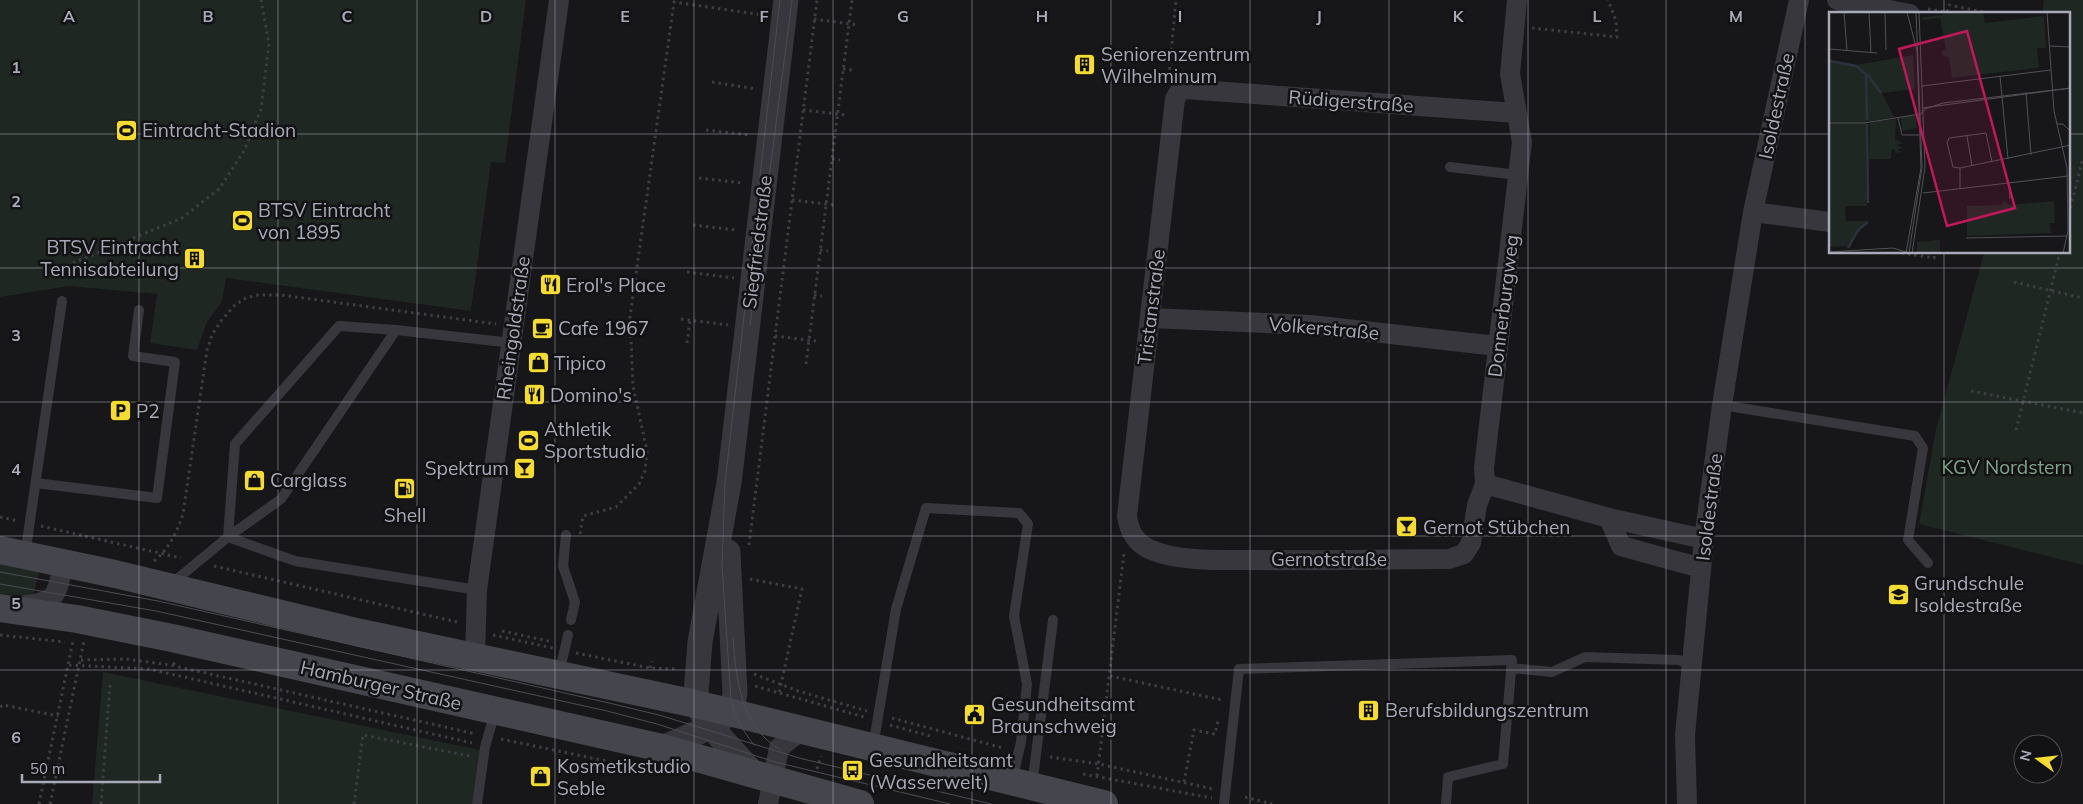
<svg xmlns="http://www.w3.org/2000/svg" width="2083" height="804" viewBox="0 0 2083 804" font-family="Mulish,sans-serif">
  <style>
    .green { fill: #1e2721 }
    .lines { fill: none; stroke-linecap: round; stroke-linejoin: round }
    .path { stroke: #3d3e44; stroke-width: 3; stroke-dasharray: 2.5 4; stroke-linecap: butt }
    .service { stroke: #38373d; stroke-width: 10 }
    .minor { stroke: #38373d; stroke-width: 20 }
    .tertiary { stroke: #38373d; stroke-width: 25 }
    .secondary { stroke: #45464d; stroke-width: 28 }
    .tram { stroke: #4c4d54; stroke-width: 1 }
    .grid { fill: none; stroke: #a8aab9; stroke-width: 1; stroke-opacity: 0.55 }
    .labels { text-anchor: middle; dominant-baseline: central; stroke-width: 5; stroke-linejoin: round; paint-order: stroke }
    .poi-label { font-size: 19px; fill: #a8aab9; stroke: #121113; text-anchor: start }
    .street-label { font-size: 19px; fill: #a8aab9; stroke: #121113 }
    .park-label { font-size: 19px; fill: #7fa489; stroke: #121113 }
    .inset-river { fill: none; stroke: #2c323d; stroke-width: 2.5 }
    .inset-road { fill: none; stroke: #515158; stroke-width: 1 }
    .view { fill: #c2185b; fill-opacity: 0.15; stroke: #c2185b; stroke-width: 2.5 }
    .inset-edge { fill: none; stroke: #a8aab9; stroke-width: 2.5 }
    .grid-label { font-size: 16px; text-anchor: middle; font-weight: bold; fill: #a8aab9; stroke: #121113; stroke-width: 5; stroke-linejoin: round; paint-order: stroke }
  </style>
  <rect width="100%" height="100%" fill="#171618"/>
  <path class="green" d="M0 0H526L505 163 491 162 471 311 226 278 222 302 207 322 197 350 150 343 157 294 69 286 0 297Z
    M2044 0H2083V565L1919 524 1936 429 1984 253 2069 252V14H2042Z
    M0 560 40 569 33 596 0 594Z
    M103 672 480 750 472 804H92Z"/>
  <g class="lines">
    <path class="path" d="M1928 9 1947 12 1949 5 1993 14
      M814 19 858 25
      M1532 28 1617 37 1616 21 1608 0
      M843 69 852 70
      M1169 76 1176 0
      M712 82 756 89
      M803 110 846 115
      M706 130 750 135
      M832 159 840 160
      M699 178 743 183
      M792 200 834 205
      M2069 214 2083 158
      M693 225 737 230
      M820 250 828 251
      M1895 252 1934 258 1935 252
      M73 263 182 218 219 189 244 151 261 109 269 43 261 0
      M687 272 734 278
      M2014 282 2083 298
      M814 295 822 296
      M681 319 728 325
      M775 336 816 341
      M687 343 690 320
      M806 364 852 0
      M1971 391 2083 413
      M2016 430 2060 252
      M0 517 18 521
      M41 526 181 558
      M580 534 583 516 616 507 639 484 645 471 647 451 633 386 630 317 674 2 763 15
      M749 545 817 0
      M154 561C169 549 177 532 183 514L207 350 212 335 221 321 235 305 246 298 258 295H281L496 324
      M214 566 457 622
      M750 579 802 589 779 693
      M502 631 553 642
      M0 635 65 642
      M493 635 553 648
      M576 653 650 668 678 669
      M81 660 126 659 177 666
      M173 663 179 667 476 734
      M69 665 149 669 472 743
      M650 668 652 661
      M754 674 798 691 867 711
      M1110 676 1222 700
      M755 686 864 717
      M0 707 3 705 58 716
      M892 718 1003 748
      M890 725 934 737
      M501 739 649 770
      M1050 757 1099 764 1213 789
      M817 769 821 756
      M1083 774 1212 798
      M623 775 626 764
      M1097 776 1124 553
      M1184 782 1194 730 1215 734 1218 721
      M1245 797 1272 804
      M39 804 73 641
      M50 804 84 641
      M101 804 110 685
      M354 804 363 735 470 756"/>
    <path class="service" d="M1450 167 1518 175
      M396 330 339 326 235 444 228 537 281 499 396 330 512 343
      M1722 405 1915 436 1923 448 1908 540 1928 563
      M36 483 157 498 175 362 133 356 139 310
      M566 535 563 566 575 602 571 620
      M25 555 62 301
      M171 584 228 537 295 561 477 590
      M1511 668 1552 672 1585 657 1679 660 1692 666
      M559 674 568 635
      M873 747 896 609 926 508 1019 513 1028 524 1014 616 1027 684 1021 742 1012 781
      M1032 786 1053 620
      M477 804 485 747 495 712
      M1224 804 1239 669 1512 660 1503 764 1448 777 1446 804"/>
    <path class="minor" d="M1517 0 1510 74 1522 142 1484 468 1485 484 1609 518 1704 539
      M1837 0 1910 14
      M1753 212 1830 222
      M1150 318 1311 325 1497 346
      M1485 484 1477 505 1471 543 1464 554 1449 559C1384 559 1319 561 1255 560 1224 560 1177 562 1149 549 1135 542 1129 531 1127 516L1175 99 1179 92 1185 89 1516 113
      M1609 518 1621 546 1701 568
      M20 606C55 602 57 599 63 564
      M475 657 477 590 559 0
      M768 804 779 748 802 730
      M1687 804 1685 735 1704 539 1722 405 1753 212 1799 0"/>
    <path class="tertiary" d="M662 748C681 739 716 728 729 712 733 708 734 699 735 693L728 552
      M754 774 710 726 696 704V693L700 642 729 483 786 0"/>
    <path class="secondary" d="M0 550 115 574 361 633 696 704 1104 804
      M0 608 77 619 172 638 662 748 860 804"/>
    <path class="tram" d="M750 325 792 0
      M0 572 158 601 609 703 659 715 799 758 991 804
      M0 584 156 611 607 711 657 724 775 762 950 804
      M733 638C736 679 741 728 781 750
      M754 745C743 731 735 717 731 700L722 566 725 483 780 0"/>
  </g>
  <path class="grid" d="M139 0V804M278 0V804M417 0V804M555 0V804M694 0V804M833 0V804M972 0V804M1111 0V804M1250 0V804M1389 0V804M1528 0V804M1666 0V804M1805 0V804M1944 0V14M0 134H1830M2069 134H2083M1944 252V804M0 268H2083M0 402H2083M0 536H2083M0 670H2083"/>
  <defs>
    <symbol id="building-square" viewBox="-11 -11 22 22"><rect x="-9" y="-9" width="18" height="18" rx="4" fill="#f4dc33" stroke="#121113"/><path d="M-4-6H4V6H1V3H-1V6H-4ZM-2.5-4.3h1.7v1.8h-1.7ZM.8-4.3h1.7v1.8H.8ZM-2.5-1h1.7V.8h-1.7ZM.8-1h1.7V.8H.8Z" fill="#111"/></symbol>
    <symbol id="stadium-square" viewBox="-11 -11 22 22"><rect x="-9" y="-9" width="18" height="18" rx="4" fill="#f4dc33" stroke="#121113"/><path d="M0-5a6.5 5 0 1 0 0 10a6.5 5 0 1 0 0-10ZM-3.5-1.8h7v3.6h-7Z" fill="#111"/></symbol>
    <symbol id="restaurant-square" viewBox="-11 -11 22 22"><rect x="-9" y="-9" width="18" height="18" rx="4" fill="#f4dc33" stroke="#121113"/><path d="M-5-6h1v4h1v-4h1v4h1v-4h1v5L-1.5 .5V6h-2V.5L-5-1ZM5-6V6H3V1.5H1.5Q1.5-4 5-6Z" fill="#111"/></symbol>
    <symbol id="cafe-square" viewBox="-11 -11 22 22"><rect x="-9" y="-9" width="18" height="18" rx="4" fill="#f4dc33" stroke="#121113"/><path d="M-5.5-4.5H6V0H3Q3 3.5 0 3.5H-2.5Q-5.5 3.5-5.5 0ZM3-3.2v2h1.7v-2ZM-6 4.5H4V6H-6Z" fill="#111"/></symbol>
    <symbol id="shop-square" viewBox="-11 -11 22 22"><rect x="-9" y="-9" width="18" height="18" rx="4" fill="#f4dc33" stroke="#121113"/><path d="M-5-2.5h2.3a2.7 3.5 0 0 1 5.4 0H5L5.5 6h-11ZM-1.5-2.5h3a1.5 2.3 0 0 0-3 0Z" fill="#111"/></symbol>
    <symbol id="parking-square" viewBox="-11 -11 22 22"><rect x="-9" y="-9" width="18" height="18" rx="4" fill="#f4dc33" stroke="#121113"/><path d="M-3.5-5.5H1a3.5 3.5 0 0 1 0 7H-1V5.5H-3.5ZM-1-3.4V-.6H.8a1.4 1.4 0 0 0 0-2.8Z" fill="#111"/></symbol>
    <symbol id="bar-square" viewBox="-11 -11 22 22"><rect x="-9" y="-9" width="18" height="18" rx="4" fill="#f4dc33" stroke="#121113"/><path d="M-6-5H6L.8 .8V4.5H3.5V6h-7V4.5H-.8V.8Z" fill="#111"/></symbol>
    <symbol id="fuel-square" viewBox="-11 -11 22 22"><rect x="-9" y="-9" width="18" height="18" rx="4" fill="#f4dc33" stroke="#121113"/><path d="M-5.5-6h7V0h2V4h1.3V-2.5L3-4.5l.8-.8L6-3V5H2.5V1h-1V6h-7ZM-4.2-4.7v3.2H.2V-4.7Z" fill="#111"/></symbol>
    <symbol id="school-square" viewBox="-11 -11 22 22"><rect x="-9" y="-9" width="18" height="18" rx="4" fill="#f4dc33" stroke="#121113"/><path d="M0-5L7-2L0 1L-7-2ZM-4 1L0 2.5L4 1V4Q0 6-4 4Z" fill="#111"/></symbol>
    <symbol id="civic-square" viewBox="-11 -11 22 22"><rect x="-9" y="-9" width="18" height="18" rx="4" fill="#f4dc33" stroke="#121113"/><path d="M-.6-6.5H3V-4.5H.6V-3L4-1V1h2V6H-6V1h2V-1L-.6-3ZM-1.2 2.5V6h2.4V2.5Z" fill="#111"/></symbol>
    <symbol id="bus-square" viewBox="-11 -11 22 22"><rect x="-9" y="-9" width="18" height="18" rx="4" fill="#f4dc33" stroke="#121113"/><path d="M-5-6H5V4H4V6H2V4H-2V6H-4V4H-5ZM-3.5-4V0h7V-4ZM-3.5 1.2v1.5H-2V1.2ZM2 1.2v1.5H3.5V1.2Z" fill="#111"/></symbol>
  </defs>
  <g fill-rule="evenodd">
    <use href="#building-square" x="1072" y="52" width="25" height="25"/>
    <use href="#stadium-square" x="114" y="118" width="25" height="25"/>
    <use href="#stadium-square" x="230" y="208" width="25" height="25"/>
    <use href="#building-square" x="182" y="246" width="25" height="25"/>
    <use href="#restaurant-square" x="538" y="272" width="25" height="25"/>
    <use href="#cafe-square" x="530" y="316" width="25" height="25"/>
    <use href="#shop-square" x="526" y="350" width="25" height="25"/>
    <use href="#restaurant-square" x="522" y="382" width="25" height="25"/>
    <use href="#parking-square" x="108" y="398" width="25" height="25"/>
    <use href="#stadium-square" x="516" y="428" width="25" height="25"/>
    <use href="#bar-square" x="512" y="456" width="25" height="25"/>
    <use href="#shop-square" x="242" y="468" width="25" height="25"/>
    <use href="#fuel-square" x="392" y="476" width="25" height="25"/>
    <use href="#bar-square" x="1394" y="514" width="25" height="25"/>
    <use href="#school-square" x="1886" y="582" width="25" height="25"/>
    <use href="#building-square" x="1356" y="698" width="25" height="25"/>
    <use href="#civic-square" x="962" y="702" width="25" height="25"/>
    <use href="#bus-square" x="840" y="758" width="25" height="25"/>
    <use href="#shop-square" x="528" y="764" width="25" height="25"/>
  </g>
  <g class="labels">
    <g class="poi-label">
      <text x="1101" y="54">Seniorenzentrum<tspan x="1101" dy="22">Wilhelminum</tspan></text>
      <text x="142" y="130">Eintracht-Stadion</text>
      <text x="258" y="210">BTSV Eintracht<tspan x="258" dy="22">von 1895</tspan></text>
      <text x="179" y="247" text-anchor="end">BTSV Eintracht<tspan x="179" dy="22">Tennisabteilung</tspan></text>
      <text x="566" y="285">Erol's Place</text>
      <text x="558" y="328">Cafe 1967</text>
      <text x="554" y="363">Tipico</text>
      <text x="550" y="395">Domino's</text>
      <text x="136" y="411">P2</text>
      <text x="544" y="429">Athletik<tspan x="544" dy="22">Sportstudio</tspan></text>
      <text x="509" y="468" text-anchor="end">Spektrum</text>
      <text x="270" y="480">Carglass</text>
      <text x="405" y="515" text-anchor="middle">Shell</text>
      <text x="1423" y="527">Gernot Stübchen</text>
      <text x="1914" y="583">Grundschule<tspan x="1914" dy="22">Isoldestraße</tspan></text>
      <text x="991" y="704">Gesundheitsamt<tspan x="991" dy="22">Braunschweig</tspan></text>
      <text x="1385" y="710">Berufsbildungszentrum</text>
      <text x="869" y="760">Gesundheitsamt<tspan x="869" dy="22">(Wasserwelt)</tspan></text>
      <text x="557" y="766">Kosmetikstudio<tspan x="557" dy="22">Seble</tspan></text>
    </g>
    <g class="street-label">
      <text transform="translate(1351 101) rotate(4)">Rüdigerstraße</text>
      <text transform="translate(1776 106) rotate(-78)">Isoldestraße</text>
      <text transform="translate(757 242) rotate(-83)">Siegfriedstraße</text>
      <text transform="translate(1503 306) rotate(-83)">Donnerburgweg</text>
      <text transform="translate(1151 307) rotate(-83)">Tristanstraße</text>
      <text transform="translate(513 328) rotate(-82)">Rheingoldstraße</text>
      <text transform="translate(1324 328) rotate(5)">Volkerstraße</text>
      <text transform="translate(1709 507) rotate(-83)">Isoldestraße</text>
      <text x="1329" y="559">Gernotstraße</text>
      <text transform="translate(381 685) rotate(13)">Hamburger Straße</text>
    </g>
    <g class="park-label">
      <text x="2007" y="467">KGV Nordstern</text>
    </g>
  </g>
  <g transform="translate(1829 12)">
    <rect width="241" height="241" fill="#171618"/>
    <path d="M113 0H154L156 11 215 4 217 36H208L210 56 123 66 120 45 113 44V39L117 38 111 6 94 8V5L113 3ZM84 43 86 77 53 81 65 105 37 110 38 194H16L17 209H38L19 234 0 235V47L27 53ZM87 103 88 116 73 119 72 105ZM67 107 66 128H75L68 129 74 131 68 133 74 136 68 138 73 140 66 141V137H63L62 147H40L41 110ZM175 189 180 193 225 189 226 211H221L222 221 138 224V194L172 193ZM111 228V241H88V230Z" fill="#1e2721"/>
    <path class="inset-river" d="M0 49 27 54 37 62 38 108M38 62 52 81M38 112 39 191M19 236 29 218 39 210"/>
    <path class="inset-road" d="M15 0 18 39M40 0 42 41M56 0 57 38M218 0 225 99 238 156 239 219 234 241M220 34 242 35M0 37 48 41M171 64 179 147M93 74 222 58M197 80 202 143M93 96 242 76M91 103 96 97 114 91 242 76M69 106 73 123H90M0 111H35L91 102M228 112H234L242 120M138 124 143 154M131 156 124 155 118 131 120 126 157 121 163 150M180 172 181 187M131 176V156L242 133M94 181 239 164M137 226 238 224M0 240 64 236 77 240M77 241 92 156 88 39 78 0M80 241 93 155 87 0M83 241 96 155 90 0"/>
    <path class="view" d="M138 19 186 196 118 214 70 37Z"/>
    <rect width="241" height="241" class="inset-edge"/>
  </g>
  <g class="grid-label">
    <text x="69" y="22">A</text>
    <text x="208" y="22">B</text>
    <text x="347" y="22">C</text>
    <text x="486" y="22">D</text>
    <text x="625" y="22">E</text>
    <text x="764" y="22">F</text>
    <text x="903" y="22">G</text>
    <text x="1042" y="22">H</text>
    <text x="1180" y="22">I</text>
    <text x="1319" y="22">J</text>
    <text x="1458" y="22">K</text>
    <text x="1597" y="22">L</text>
    <text x="1736" y="22">M</text>
    <text x="16" y="73">1</text>
    <text x="16" y="207">2</text>
    <text x="16" y="341">3</text>
    <text x="16" y="475">4</text>
    <text x="16" y="609">5</text>
    <text x="16" y="743">6</text>
  </g>
  <g transform="translate(2038 759) rotate(285)"><circle r="24" fill="#121113" stroke="#4e4e55"/>
  <path d="M0-4L9 19L0 12L-9 19Z" fill="#f4dc33"/>
  <text y="-8" font-size="14" font-weight="bold" text-anchor="middle" fill="#a8aab9">N</text>
  </g>
  <path d="M22 774v8h138v-8" fill="none" stroke="#a8aab9" stroke-width="2.5"/>
  <text x="30" y="774" font-size="15" fill="#a8aab9" stroke="#121113" stroke-width="4" paint-order="stroke">50 m</text>
</svg>
